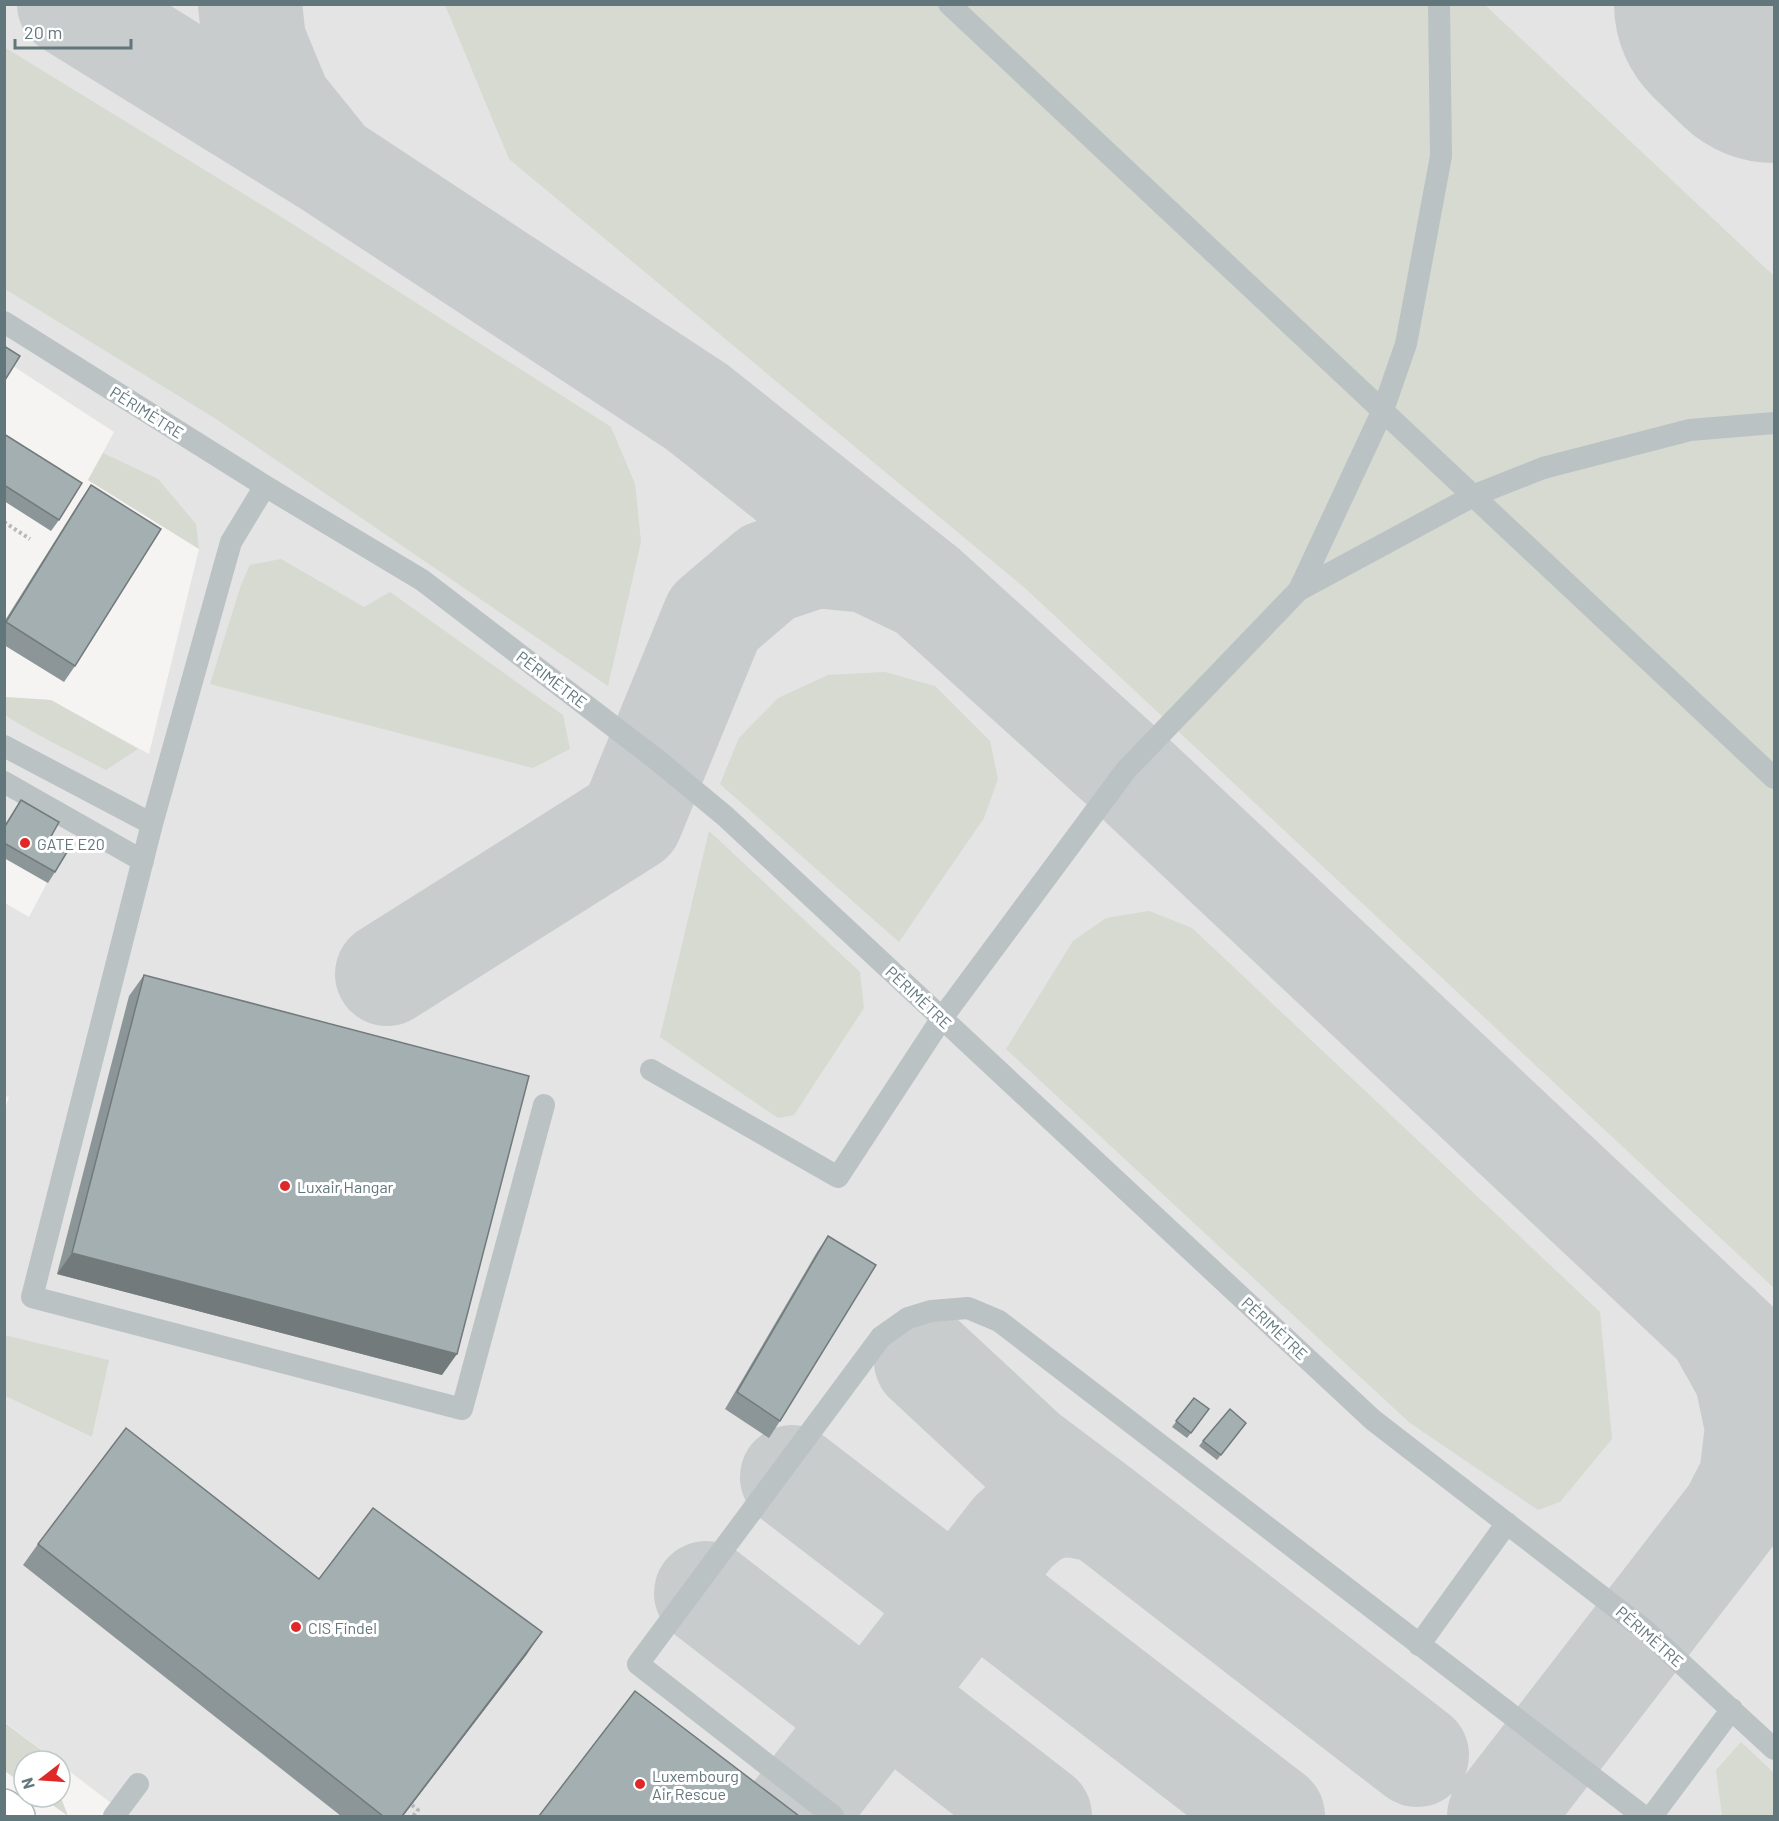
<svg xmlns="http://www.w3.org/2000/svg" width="1779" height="1821" viewBox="0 0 1779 1821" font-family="Barlow,sans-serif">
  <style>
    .built { fill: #e3e4e3 }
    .green { fill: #d6dad1 }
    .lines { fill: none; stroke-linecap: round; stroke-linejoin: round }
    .taxiway { stroke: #c8cccd; stroke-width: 104 }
    .runway { stroke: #c8cccd; stroke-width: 260 }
    .primary-casing { stroke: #afb6b8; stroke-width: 36 }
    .path { stroke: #b6babc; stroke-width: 4; stroke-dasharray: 3 3; stroke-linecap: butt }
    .lane { stroke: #bbc2c4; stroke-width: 22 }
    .primary { stroke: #fff; stroke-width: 33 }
    .wall { fill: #8c9698 }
    .shaded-wall { fill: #727a7c }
    .building { fill: #a3afb1; stroke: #727a7c; stroke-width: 1.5 }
    .poi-dot { fill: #df2828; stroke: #fff; stroke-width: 2 }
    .labels { text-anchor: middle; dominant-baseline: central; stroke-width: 6; stroke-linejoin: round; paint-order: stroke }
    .street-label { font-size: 16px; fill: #61777c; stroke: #fff }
    .poi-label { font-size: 16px; fill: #61777c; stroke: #fff; text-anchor: start }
  </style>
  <rect width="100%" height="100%" fill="#f5f4f2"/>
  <path class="built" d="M5 5H1774V1816H128L60 1764V1761H56L5 1722V1396L92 1437 108 1360 5 1335 4 1112 9 1097 4 1096 5 903 29 917 47 883 5 858V697L51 700 149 754 199 549 88 480 114 432 13 366 5 378Z"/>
  <path class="green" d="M445 5H1485L1774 276V1288L1026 589 509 159Z
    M4 47 283 218 611 427 635 484 641 542 608 686 216 419 5 289Z
    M103 453 158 479 196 524 199 549 88 480Z
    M281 559 364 607 390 592 563 715 570 749 533 768 210 684 241 585 250 565Z
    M885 672 935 686 990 741 998 779 984 818 899 942 720 784 739 738 778 698 828 675Z
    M4 697 51 700 138 749 106 770C72 752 37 736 5 715Z
    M709 831 860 972 864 1008 794 1115 778 1118 660 1037Z
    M1149 911 1192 928 1600 1312 1612 1439 1560 1502 1538 1510 1410 1423 1006 1049 1073 941 1106 918Z
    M5 1335 109 1360 92 1437 5 1396Z
    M4 1722 45 1753 48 1761H24V1785L5 1771Z
    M1741 1742 1774 1773V1816H1722L1716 1770Z
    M60 1795 68 1816 41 1797Z"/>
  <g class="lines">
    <path class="taxiway" d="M69 4 329 165 697 407 926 589 1126 770 1774 1379
      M250 4 254 41 280 104 322 156
      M387 974 631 820 714 618 768 572 816 556 868 561 918 585
      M926 1361 1026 1454 1103 1512
      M792 1477 956 1603
      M971 1583 1273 1816
      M706 1593 868 1718
      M885 1696 1040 1816
      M793 1816 1013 1532C1044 1502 1063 1501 1103 1512L1417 1755
      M1499 1816 1733 1513 1751 1478 1757 1427 1746 1376 1718 1326"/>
    <path class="runway" d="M1744 4 1774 33"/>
    <defs>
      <path id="primary" d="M4 1806 18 1816"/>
    </defs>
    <use href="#primary" class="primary-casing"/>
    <path class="path" d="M4 522 30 539
      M412 1805 418 1810 413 1816"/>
    <path class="lane" d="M949 4 1774 778
      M4 322 265 486 422 580 656 759 725 816 1373 1420 1645 1630 1774 1749
      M265 486 231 542 152 824 32 1297 462 1409 544 1105
      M1299 590 1383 410 1406 344 1441 156 1439 4
      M4 746 152 824
      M4 782 143 861
      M651 1070 838 1177 942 1018 1126 770 1299 590 1475 495 1543 468 1690 430 1774 423
      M1419 1645 1507 1523
      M114 1816 138 1784
      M833 1816 638 1664 881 1337 908 1318 931 1311 968 1308 999 1321 1643 1816
      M1652 1816 1732 1709"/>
    <use href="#primary" class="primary"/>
  </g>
  <path class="wall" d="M4 434 59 520 51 531 4 501Z
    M91 485 75 666 64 682 4 645V622L80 501Z
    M21 800 48 842 55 872 48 883 4 858V826Z
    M144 975 442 1375 57 1274 129 996Z
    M828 1236 780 1421 769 1438 725 1409 817 1252Z
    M1194 1398 1209 1409 1187 1438 1172 1427Z
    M1242 1428 1217 1460 1199 1446 1203 1441Z
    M38 1544 319 1579 527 1654 403 1816H341L23 1565Z"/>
  <path class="shaded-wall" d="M72 1253 457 1354 442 1375 57 1274Z
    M542 1632 527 1654 403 1816H402Z"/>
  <path class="building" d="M4 346 20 356 5 380H4Z
    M4 434 82 483 59 520 4 485Z
    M91 485 161 529 75 666 6 622Z
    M21 800 59 822 48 842 67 852 55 872 4 843V828Z
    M144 975 529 1076 457 1354 72 1253Z
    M828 1236 876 1265 780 1421 737 1392Z
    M1194 1398 1209 1409 1191 1433 1176 1421Z
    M1230 1409 1246 1423 1221 1455 1203 1441Z
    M126 1428 319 1579 373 1508 542 1632 402 1816H383L38 1544Z
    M635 1691 799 1816H539Z"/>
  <g class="poi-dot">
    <circle cx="25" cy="843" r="6"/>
    <circle cx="285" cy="1186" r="6"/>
    <circle cx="296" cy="1627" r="6"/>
    <circle cx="640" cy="1784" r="6"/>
  </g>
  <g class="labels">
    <g class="street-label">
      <text transform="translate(147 412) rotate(32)">PÉRIMÈTRE</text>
      <text transform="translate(552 679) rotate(37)">PÉRIMÈTRE</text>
      <text transform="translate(919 997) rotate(43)">PÉRIMÈTRE</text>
      <text transform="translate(1275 1328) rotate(43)">PÉRIMÈTRE</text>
      <text transform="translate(1650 1636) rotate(41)">PÉRIMÈTRE</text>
    </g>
    <g class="poi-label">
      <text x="37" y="843">GATE E20</text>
      <text x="297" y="1186">Luxair Hangar</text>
      <text x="308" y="1627">CIS Findel</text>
      <text x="652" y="1775">Luxembourg<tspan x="652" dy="18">Air Rescue</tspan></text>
    </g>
  </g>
  <rect width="1779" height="1821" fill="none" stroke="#61777c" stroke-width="12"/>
  <g transform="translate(42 1779) rotate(253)"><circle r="28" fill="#ffffff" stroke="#c0c9cb" stroke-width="1.5"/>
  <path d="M0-4.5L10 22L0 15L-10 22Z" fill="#df2828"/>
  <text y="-9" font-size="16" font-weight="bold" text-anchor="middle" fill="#61777c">N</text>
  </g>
  <path d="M15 39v9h116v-9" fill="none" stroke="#61777c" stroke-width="3"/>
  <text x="24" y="39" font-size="18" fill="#61777c" stroke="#ffffff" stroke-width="4.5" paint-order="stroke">20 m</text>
</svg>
